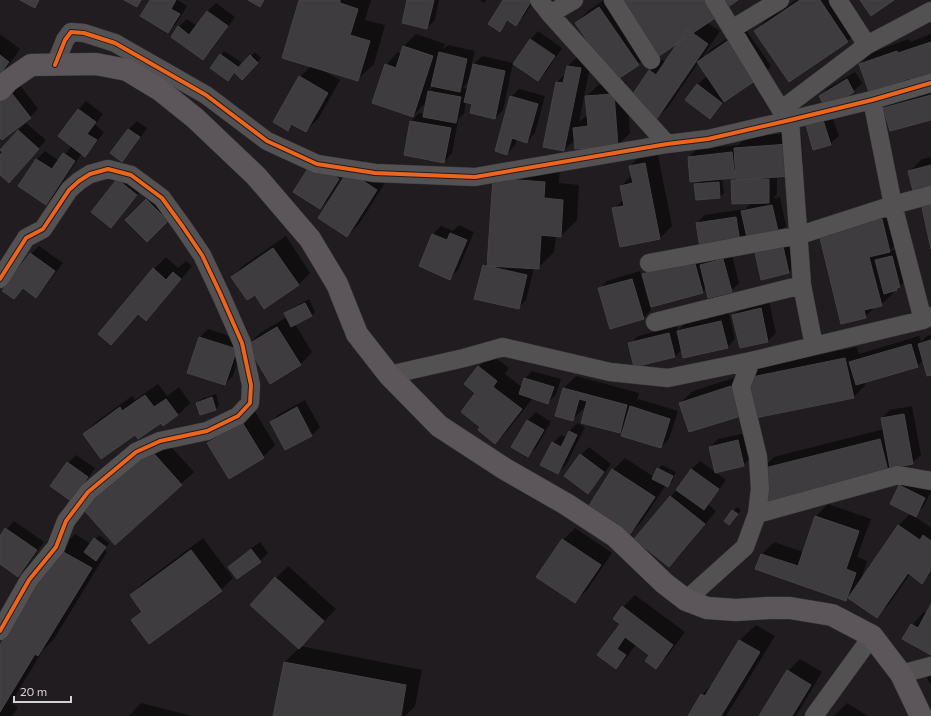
<svg xmlns="http://www.w3.org/2000/svg" width="931" height="716" viewBox="0 0 931 716" font-family="Commissioner,sans-serif">
  <style>
    .shadow { fill: #0007; fill-rule: evenodd }
    .building { fill: #3f3c3f; stroke: #464346 }
    .lines { fill: none; stroke-linecap: round; stroke-linejoin: round }
    .minor-casing { stroke: #3a373a; stroke-width: 19 }
    .secondary-casing { stroke: #3a373a; stroke-width: 23 }
    .minor { stroke: #545153; stroke-width: 18 }
    .secondary { stroke: #5c565a; stroke-width: 22 }
    .cycleway-casing { stroke: #211b20; stroke-width: 6 }
    .cycleway { stroke: #eb651d; stroke-width: 4 }
  </style>
  <rect width="100%" height="100%" fill="#201c1f"/>
  <path class="shadow" d="M151 0H178L187 6 176 24 168 32Z
    M300 0H371L365 20 385 25 374 64 358 79 320 69 340 80 318 119 305 131 293 124 287 129 300 77 311 66Z
    M409 0H439L435 20 427 28Z
    M480 0H486L484 3Z
    M504 0H534L524 16 516 24 509 20 500 30Z
    M604 0 650 52 638 64 576 23 588 11Z
    M736 0 707 23 720 31 703 56 704 57 710 50 744 27 771 66 759 78 725 100 710 117 697 85 706 77 710 81 698 63 668 107 656 119 650 71 662 59 666 62 680 41Z
    M796 0H840L860 29 848 41 789 81 755 32 767 19Z
    M216 3 235 17 211 51 203 59 179 27 187 19 197 26 208 11Z
    M538 31 562 48 546 72 538 80 530 40Z
    M0 34 20 49 0 77Z
    M416 34 445 44 443 49 448 45 475 51 471 67 482 56 513 63 503 110 495 118 473 103 466 102 464 114 457 120 458 121 452 153 444 162 411 121 419 113 424 114 427 101 413 116 386 65 398 52 401 54 404 46ZM469 78H471L468 89 463 88 467 83ZM431 85H435L429 91Z
    M931 34V74L860 64 872 52 909 39 910 42Z
    M224 51 241 62 239 69 255 52 261 58 242 78 235 71 228 80 211 68Z
    M580 54 592 56 579 122 586 116H588L586 97 598 85 626 82 630 133 618 145 575 140 564 150 557 82 566 73 568 66Z
    M855 72 862 83 854 91 827 107 820 96 828 88Z
    M19 84 38 109 30 117 2 139 0 136V98Z
    M519 89 545 96 535 133 527 142 517 139 515 145 507 154 511 97Z
    M931 89V119L884 108 892 100Z
    M86 101 103 114 95 125 104 132 93 147 85 155 82 153 54 196 46 204 19 186 37 159 45 151 59 161 72 146 78 110Z
    M831 113 839 136 830 144 807 126Z
    M137 121 147 128 130 152 122 161 111 153 129 129Z
    M26 123 46 140 17 173H0V156L18 131Z
    M801 132 803 163 791 175 777 176V194L773 199 780 197 786 226 778 235 747 234 740 241 697 223 705 215 745 209 751 203 732 181 736 177 722 178 724 193 720 197 695 184 699 181 689 157 697 149 738 145 747 137Z
    M657 151 672 226 660 238 621 245 614 209 624 199 621 186 632 175 630 166 642 154Z
    M321 155 346 171 328 200 320 208 313 163Z
    M931 157V190L910 171 922 159Z
    M361 160 388 178 359 224 347 236 349 172Z
    M560 166 559 183 579 185 577 220 561 236 556 235 554 252 538 268H534L526 300 518 308 484 265 489 260 494 178Z
    M118 180 144 187 118 218Z
    M155 192 175 212 147 241 126 220Z
    M894 207 902 239 889 251 900 248 908 278 897 289 893 290V293L881 305 875 307 865 317 820 235Z
    M459 225 474 232 458 270 450 278 420 265 433 234 441 226 453 231Z
    M790 234 797 264 789 272 755 248Z
    M286 236 310 273 298 285 232 277 244 265Z
    M39 246 63 263 44 288 36 296 24 288 14 298 31 254Z
    M731 251 739 283 731 291 706 288 703 292 643 275 656 263Z
    M166 257 178 268 186 261 192 266 158 307 146 319 138 313 111 344 154 269Z
    M640 271 651 310 643 319 599 289 607 281Z
    M309 299 315 312 312 316 295 324 312 352 300 365 248 345 260 333 287 317 285 313 289 310Z
    M769 301 776 333 768 341 733 315 742 307Z
    M729 313 735 339 727 348 682 349 675 357 630 344 638 336 677 326 678 330 686 323Z
    M208 329 244 341 233 376 225 384 189 372 200 337Z
    M931 335V374L923 360 918 366 865 381V385L853 398 680 403 693 391 743 375 748 379 760 366 857 347 859 354 919 336 921 342 927 336Z
    M491 354 509 368 505 374 522 387 524 379 532 371 561 379 556 394 548 403 533 398 507 431 495 443 481 427 477 393 478 367Z
    M576 376 639 393 637 401 639 399 678 411 669 439 661 447 625 427 620 432 586 406 573 419 557 415 564 388Z
    M158 384 167 396 179 387 190 403 178 415 163 425 161 422 84 434 96 422 132 396 135 400Z
    M216 394 219 405 216 409 197 403 201 399Z
    M305 400 320 427 312 435 286 449 271 422 279 414Z
    M912 406 921 455 912 463 892 466 888 470 762 469 774 457 884 429 882 418 890 410Z
    M254 410 275 445 263 457 229 478 208 443 220 431Z
    M536 412 551 422 536 448 527 456 512 447 528 420Z
    M578 423 585 427 566 465 558 473 553 443 561 435 566 437 569 431Z
    M746 433 752 457 743 465 710 447 718 439Z
    M162 437 194 472 115 543 95 496Z
    M589 447 611 464 596 484 588 492 581 455Z
    M76 455 95 468 79 491 68 463Z
    M625 458 654 477 658 469 662 465 676 472 672 482 668 485H666L642 521 630 533 613 470Z
    M700 461 726 480 708 504 716 511 681 554 669 566 636 539 677 489 692 469Z
    M908 477 931 489V492L923 507 914 516 931 528V573L922 582 910 574 889 604 877 616 849 597 846 600 762 554 774 542 803 552 816 516 828 504 871 519 857 557 867 561 861 579 898 526 911 513 900 485Z
    M737 507 741 510 733 520 725 521Z
    M14 521 44 542 26 568 18 576 0 563V537Z
    M575 528 612 553 587 590 575 602 563 540Z
    M75 534 91 544 99 535 109 543 104 550 107 552 54 639 43 650 11 703 18 707 12 716H0V647L59 550Z
    M203 538 233 578 221 590 133 620 143 611 131 595 143 583Z
    M260 542 268 553 260 561 229 567 237 559Z
    M288 566 336 609 300 646 422 670 415 706 405 716H274L285 662 299 648 276 578Z
    M635 595 685 632 668 655 656 667 650 655 636 644 628 656 616 668 598 655 621 624 623 607Z
    M931 606V654L912 625 924 612 927 614Z
    M756 625 775 636 726 716H689L702 695 714 682 740 640Z
    M800 659 822 672 796 716H760L788 671Z
    M931 674V685L927 678Z
    M141 703 192 716H129Z
    M847 703 868 716H834Z"/>
  <path class="building" d="M20 0H39L35 8Z
    M124 0H141L137 7Z
    M150 0H176L171 9 180 14 168 33 140 16Z
    M248 0H264L260 7Z
    M299 0H340V3L358 9 350 35 370 41 358 81 282 58Z
    M407 0H434L427 29 402 23Z
    M503 0H532L516 26 507 20 500 32 488 24Z
    M621 0H711L721 14 659 56Z
    M718 0H738L725 9Z
    M800 0H820L848 42 789 82 754 31Z
    M860 0H894L871 16Z
    M599 7 639 65 615 81 575 23Z
    M207 11 228 26 203 60 171 37 178 26 189 35Z
    M687 29 708 44 656 120 628 101 649 70 656 75Z
    M732 38 759 78 724 102 697 62Z
    M530 39 555 56 538 81 513 64Z
    M931 42V75L912 82 910 78 869 92 859 64 897 51 898 53Z
    M403 46 433 56 413 117 372 103 385 64 396 68Z
    M439 52 467 59 460 92 431 86Z
    M220 54 238 67 228 81 210 68Z
    M0 55 9 62 0 74Z
    M250 55 258 63 242 80 234 72Z
    M473 64 505 71 495 119 470 113 472 104 464 102Z
    M567 66 581 68 564 151 543 147 556 82 563 83Z
    M299 76 328 93 306 132 291 124 288 131 273 122Z
    M847 79 854 92 826 109 819 96Z
    M697 84 722 103 710 119 685 100Z
    M10 91 31 118 2 140 0 138V99Z
    M428 91 461 97 456 123 423 117Z
    M614 94 618 146 575 149 573 128 588 126 585 96Z
    M931 95V120L890 131 883 108Z
    M510 96 538 104 527 143 512 138 507 155 495 151Z
    M78 109 96 122 87 134 97 140 85 157 58 136Z
    M823 120 831 145 813 150 806 125Z
    M410 121 451 128 444 163 404 155Z
    M128 129 140 137 122 162 110 153Z
    M18 130 39 149 9 183 0 175V155L3 152 0 150Z
    M789 144 791 176 736 180 734 148Z
    M732 152 735 178 690 182 688 157Z
    M63 153 75 161 46 205 18 186 36 159 52 169Z
    M312 162 339 179 320 209 293 192Z
    M645 163 660 239 620 247 612 208 624 206 620 186 633 183 629 166Z
    M931 165V191L914 195 908 171Z
    M348 171 377 190 347 237 318 218Z
    M493 178 545 182 544 198 563 200 561 237 541 235 539 269 487 266Z
    M117 179 137 195 111 228 91 212Z
    M769 179V203L732 204 731 180Z
    M719 182 720 198 696 200 694 184Z
    M146 199 168 221 147 242 125 220Z
    M931 201V249L921 203Z
    M772 205 779 235 748 242 741 211Z
    M736 217 740 242 700 248 696 223Z
    M882 219 890 252 869 257 882 306 864 310 866 318 841 324 819 234Z
    M450 233 467 240 450 280 419 266 432 234 447 240Z
    M782 242 789 273 761 280 754 248Z
    M273 248 299 285 264 309 255 295 247 300 231 277Z
    M30 253 55 271 36 298 23 288 14 299 2 291Z
    M892 256 900 287 897 288V290L884 294 875 260Z
    M723 259 732 292 708 298 700 265Z
    M694 260 703 293 651 307 642 274Z
    M483 265 527 275 519 309 474 299Z
    M153 268 166 280 173 272 181 279 146 321 138 314 111 345 98 334Z
    M632 279 644 319 610 329 598 288Z
    M305 303 312 316 291 327 284 313Z
    M761 308 768 342 740 348 732 315Z
    M721 321 728 348 683 358 677 331Z
    M277 327 301 365 270 384 247 345Z
    M669 333 675 357 634 367 628 343Z
    M199 337 237 349 225 385 187 373Z
    M931 340V375L927 376 918 344Z
    M911 344 918 367 856 385 849 362Z
    M845 358 854 398 755 418 747 378Z
    M478 366 497 381 493 387 522 409 495 444 478 430 480 427 461 412 475 393 464 384Z
    M524 378 554 387 548 404 519 394Z
    M731 386 741 416 689 432 679 403Z
    M563 388 627 405 620 433 581 423 587 401 579 399 573 421 555 416Z
    M145 395 154 407 166 399 178 415 163 426 161 423 138 439 135 435 101 459 83 434 120 407 122 411Z
    M212 397 216 410 200 415 196 403Z
    M630 406 670 419 661 448 621 436Z
    M297 407 312 436 285 450 270 422Z
    M904 414 913 464 890 468 881 418Z
    M527 420 544 430 528 457 511 447Z
    M242 422 264 458 229 479 207 443Z
    M569 431 577 435 558 474 540 465 552 442 561 447Z
    M880 439 888 471 769 502 761 469Z
    M738 440 744 466 715 473 709 447Z
    M149 448 182 485 115 545 82 508Z
    M580 454 604 472 588 494 564 476Z
    M67 462 88 477 71 501 50 486Z
    M657 468 673 476 668 487 652 479Z
    M612 469 655 497 630 534 588 507Z
    M691 469 719 489 704 510 676 490Z
    M899 485 925 498 916 517 890 504Z
    M670 496 705 524 669 567 634 539Z
    M732 510 738 514 729 525 724 521Z
    M815 516 859 531 846 569 856 573 846 601 755 569 761 554 798 566Z
    M898 525 920 540 923 535 931 541V570L922 584 908 573 877 618 848 598Z
    M5 528 37 550 18 577 0 564V536Z
    M94 538 106 547 96 561 84 552Z
    M562 539 601 565 575 603 536 577Z
    M58 549 92 568 38 656 35 654 0 712V645Z
    M251 549 261 562 237 579 228 567Z
    M191 550 222 591 149 644 131 620 142 612 130 595Z
    M275 577 324 621 299 649 250 605Z
    M931 604V655L902 639 911 624 918 628Z
    M622 606 673 645 656 669 645 661 649 655 625 637 617 649 626 655 616 669 597 655 620 624 613 619Z
    M739 640 760 652 721 716H688L701 694 705 696Z
    M284 662 406 685 401 716H273Z
    M787 670 811 685 792 716H759Z"/>
  <g class="lines">
    <defs>
      <path id="minor" d="M539 0 550 14 667 144
        M613 0 651 60
        M714 0 781 110 790 120 802 285 814 346
        M838 0 867 45
        M550 14 574 0
        M732 29 780 0
        M55 65 65 40 71 32 84 33 115 43 206 95 267 141 317 164 375 173 475 177 667 144 708 139 790 120 872 100 931 83
        M872 100 893 205 923 320
        M781 110 867 45 931 11
        M649 263 800 235 893 205 931 195
        M0 279 26 238 43 229 69 190 79 181 90 174 108 169 131 175 162 198 183 227 202 255 220 293 242 343 251 385 250 403 238 416 207 431 160 441 136 452 88 492 66 521 56 547 29 580 0 631
        M655 322 802 285
        M389 375 464 358 503 347 610 372 668 378 751 361 923 320 931 316
        M757 514 898 475 931 481
        M686 600 745 547 757 514 760 489 758 457 741 387 751 361
        M901 674 931 666
        M814 716 872 636"/>
      <path id="secondary" d="M0 90 8 81 31 65 96 64 127 70 160 90 195 118 256 176 310 239 337 284 357 334 389 375 439 426 505 469 566 504 615 536 664 583 686 600 707 608 736 610 768 608H790L832 615 872 636 901 674 921 716"/>
    </defs>
    <use href="#minor" class="minor-casing"/>
    <use href="#secondary" class="secondary-casing"/>
    <use href="#minor" class="minor"/>
    <use href="#secondary" class="secondary"/>
    <defs>
      <path id="cycleway" d="M55 65 65 40 71 32 84 33 115 43 206 95 267 141 317 164 375 173 475 177 667 144 708 139 790 120 872 100 931 83
        M0 279 26 238 43 229 69 190 79 181 90 174 108 169 131 175 162 198 183 227 202 255 220 293 242 343 251 385 250 403 238 416 207 431 160 441 136 452 88 492 66 521 56 547 29 580 0 631"/>
    </defs>
    <use href="#cycleway" class="cycleway-casing"/>
    <use href="#cycleway" class="cycleway"/>
  </g>
  <path d="M14 696v6h57v-6" fill="none" stroke="#d5d0d4" stroke-width="2"/>
  <text x="20" y="696" font-size="12" fill="#d5d0d4" stroke="#211b20" stroke-width="3" paint-order="stroke">20 m</text>
</svg>
